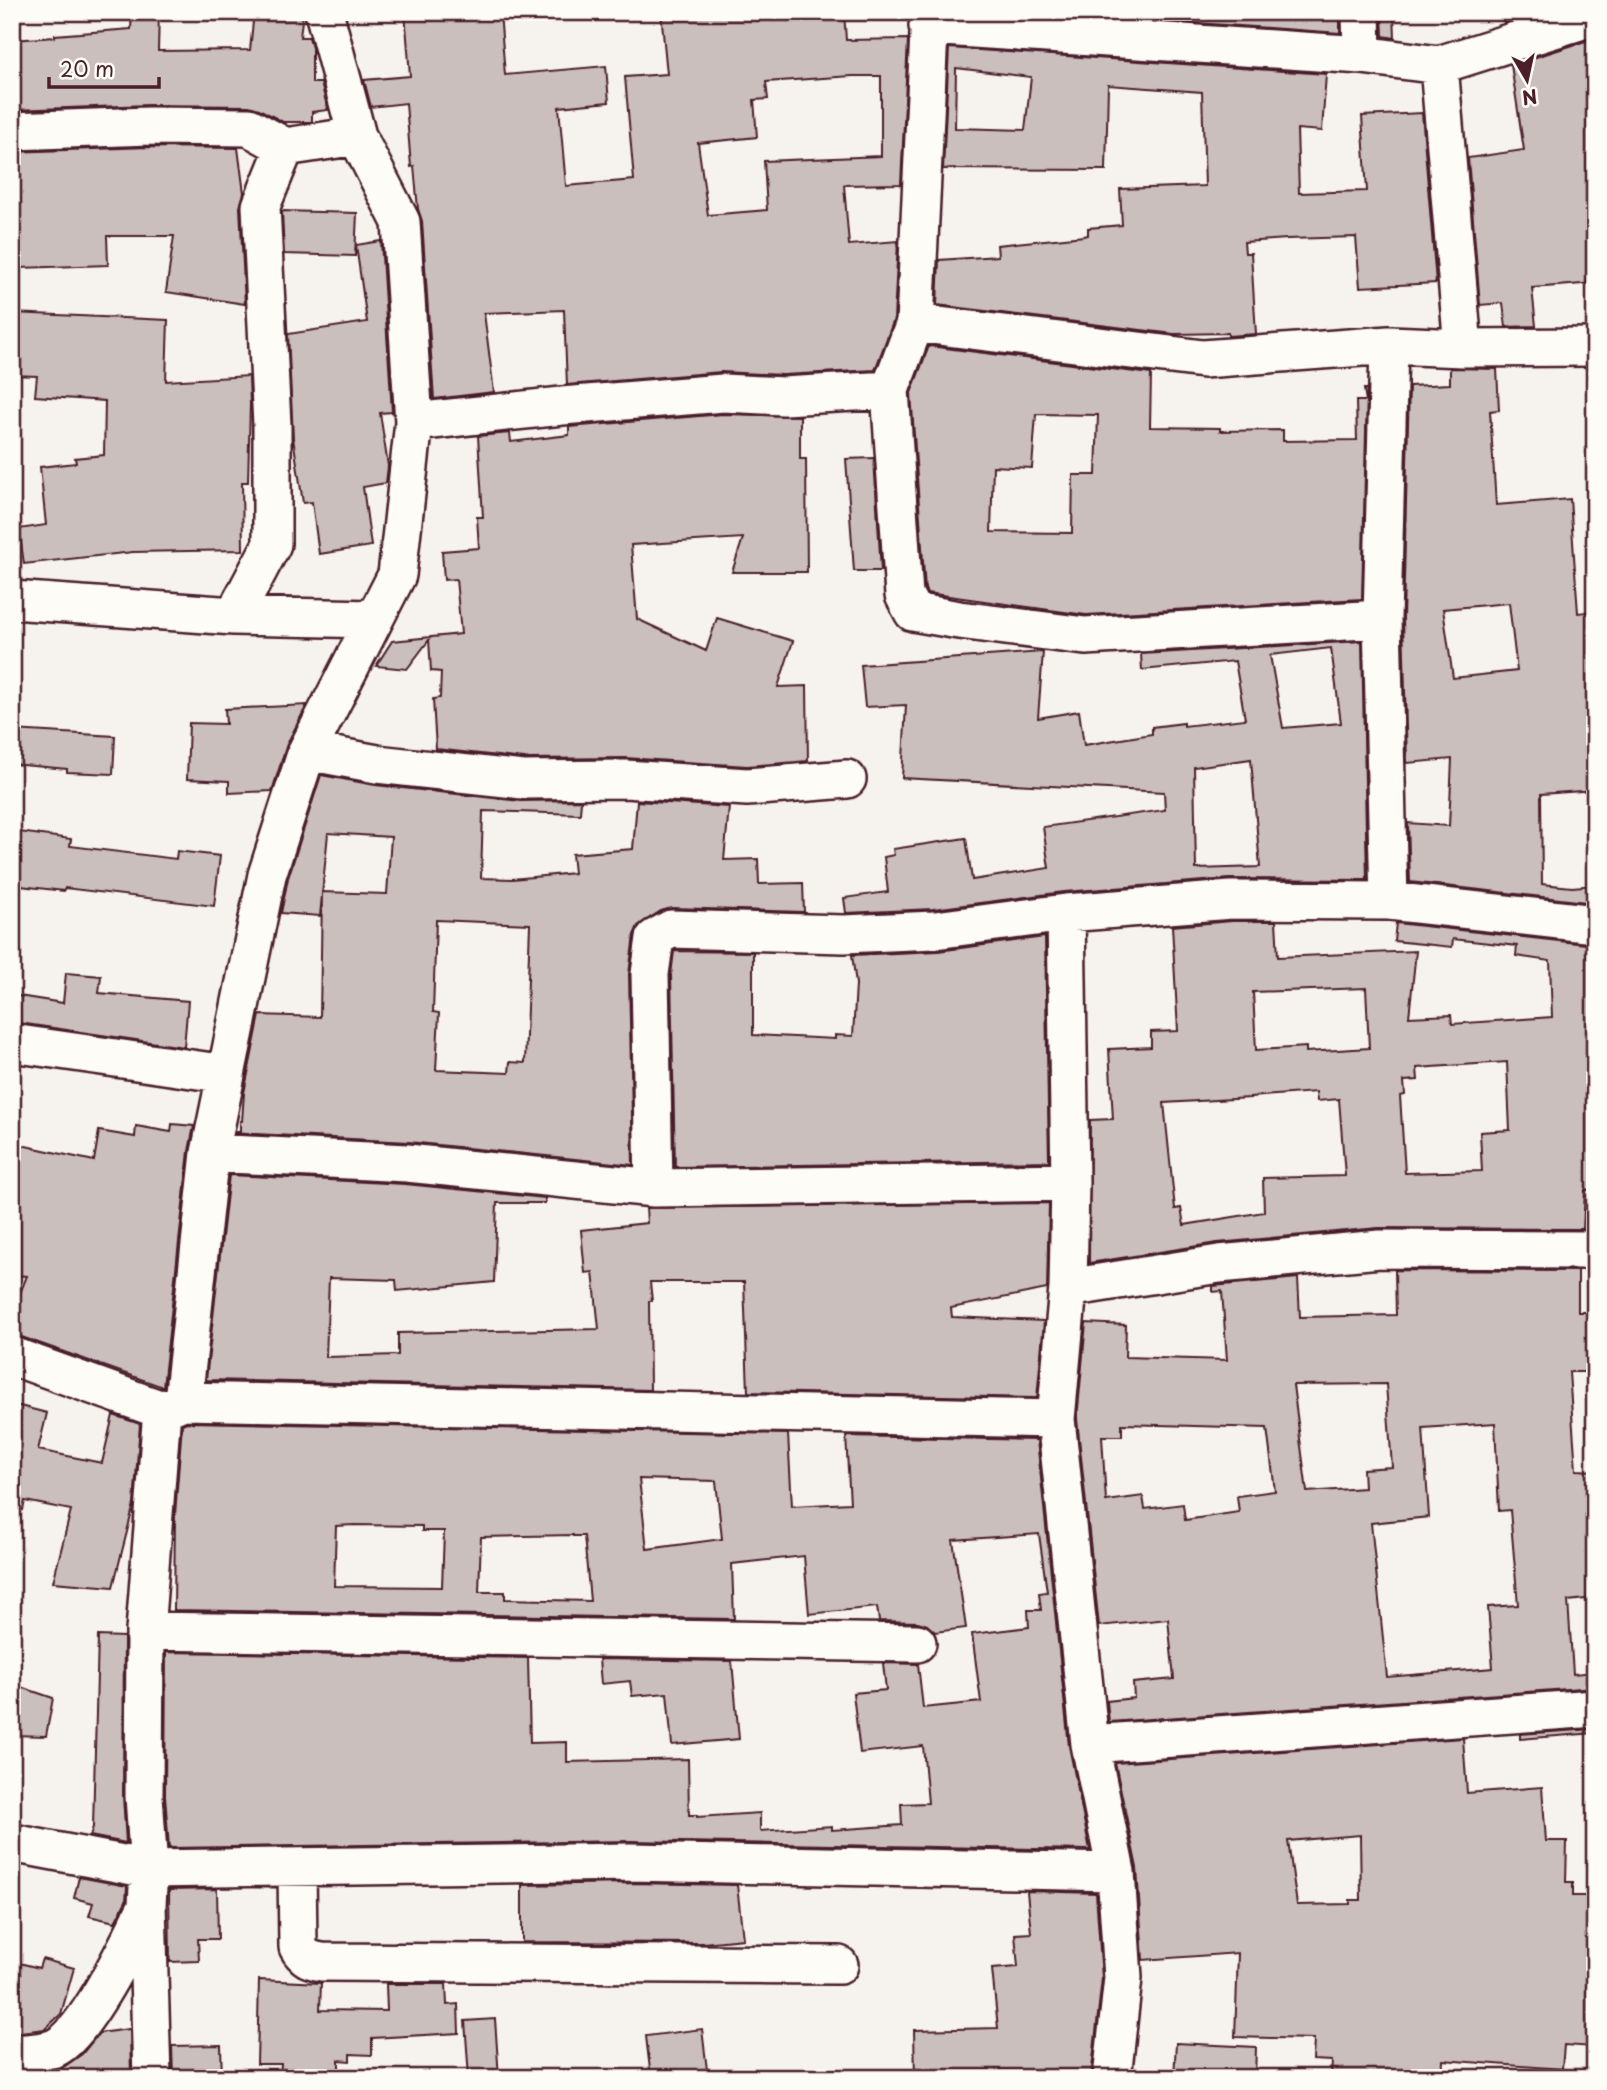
<svg xmlns="http://www.w3.org/2000/svg" width="1607" height="2090" viewBox="0 0 1607 2090" font-family="'Playpen Sans',sans-serif">
  <style>
    .building { fill: #cbbfbe; stroke: #4a1f2b; stroke-width: 2; fill-rule: evenodd }
    .lines { fill: none; stroke-linecap: round; stroke-linejoin: round }
    .minor-casing { stroke: #4a1f2b; stroke-width: 42 }
    .minor { stroke: #fdfcf7; stroke-width: 37 }
  </style>
  <rect width="100%" height="100%" fill="#f6f3ef"/>
  <filter id="ink" filterUnits="userSpaceOnUse"><feTurbulence type="fractalNoise" baseFrequency=".0143" numOctaves="2"/><feDisplacementMap in="SourceGraphic" scale="14" xChannelSelector="R" yChannelSelector="G"/><feConvolveMatrix kernelMatrix="1 2 1 2 8 2 1 2 1" color-interpolation-filters="sRGB"/></filter>
  <g filter="url(#ink)">
    <path class="building" d="M132 12H159L158 51 250 50 254 12H303L300 37H309L312 48V83H321L328 110 312 112V122H283L259 109 249 106 149 105 12 110V40L55 37V35L131 29Z
      M405 12H500L505 75 606 66 609 102 559 107 566 186 634 180 625 77 667 74 661 12H844L846 40 908 39 901 184 844 185 849 245 898 241 894 319 875 370 783 375 721 372 567 385 564 310 484 313 494 392 434 399 422 221 418 209 414 166 411 167 406 103 371 107 364 80 410 76ZM852 76H881V156L764 161 767 210 708 215 698 143 757 137 754 100 768 99 766 82Z
      M1037 12H1340V33Z
      M1382 12H1394L1395 38 1383 36Z
      M1502 12H1537L1504 23Z
      M1595 38V283L1532 288 1536 326 1506 327 1503 303 1480 305 1468 158 1524 150 1511 65Z
      M949 48 1326 74 1322 131 1297 129 1299 193 1367 191 1362 116 1422 113 1436 283 1360 287 1356 237 1287 239 1244 242 1245 253H1251L1256 334 1228 336V333L1174 334 937 305 939 260 998 256 997 245 1084 236 1088 235V228L1122 225 1120 189 1205 186 1202 92 1108 85 1106 170 943 169ZM956 68 1031 77 1025 130 955 128Z
      M149 147 238 148 244 193 240 207 245 304 166 292 174 236H107L108 265 19 268 14 216 12 217V152Z
      M282 211 357 213 355 256 284 254Z
      M381 241 392 412 380 413 388 466 386 483 363 487 371 546 319 554 312 502 303 503 293 438 288 334 367 322 356 245Z
      M12 313 168 320 166 381 249 376 250 404 248 482H242L243 550 133 552 24 564 19 529 46 525 40 467 76 463 75 458 104 455 105 401 35 396 37 376 12 375Z
      M929 346 1151 374 1150 427 1220 428V431L1283 430V441L1357 440 1356 401H1366L1364 389H1367L1362 599 1086 615 927 593 925 589 911 393ZM1036 414 1098 415 1096 475H1073L1072 533 991 532 993 466 1032 468Z
      M1450 368 1497 369 1499 410 1490 411 1496 505 1570 499 1578 613 1595 611V790L1541 794 1542 884 1572 887 1595 885V903L1410 882 1408 823 1449 826 1452 759 1407 763 1403 619 1409 386 1450 384ZM1509 603 1517 671 1453 678 1443 609Z
      M723 414 800 416V459H806L807 572H732L743 538 631 545 637 619 706 651 717 618 793 641 778 687 807 686 808 761 747 766 625 758 524 759 436 749 433 699 440 698 441 672 431 671 429 640 407 669 376 666 392 641 461 634 456 579 444 580 442 551 479 548 477 517H483L478 436 510 433 511 442 569 435V427Z
      M874 458 881 571H854L846 459Z
      M1362 641 1367 880 1229 879 1064 892 933 909 846 913 844 898 888 892 884 857 894 855 893 849 966 838 972 880 1049 868 1043 827 1165 810 1164 792 902 778 906 705 865 707 861 665 1043 652 1038 718 1079 711 1084 745 1152 734V727L1184 723V726L1245 719 1235 661 1142 670 1141 654ZM1331 648 1341 723 1283 728 1270 655ZM1251 759 1260 867 1196 869 1194 767Z
      M307 705 287 744 272 791 229 793V781L187 779 189 723 226 724 225 709Z
      M12 730 115 736 113 774 67 772V769L12 764Z
      M321 775 375 785 521 801 581 800 580 814 483 811 481 878 512 879 574 873 572 854 633 849 637 801 729 807 724 860 758 859 759 884 803 883 804 912 672 908 661 911 638 926 634 935 629 974 633 1165 409 1142 235 1133 236 1132H240V1121H242L244 1093 260 1015 320 1017 322 892 387 894 391 837 328 833 320 916 281 913 288 878ZM436 920 530 924 525 1063 510 1062 509 1073 436 1070 439 1013 433 1012Z
      M12 831 71 839 70 846 176 859 177 851 220 856 214 906 65 888 64 891 12 885Z
      M1232 921H1276L1278 957 1416 951 1409 1017 1451 1015 1452 1024 1552 1017 1550 961 1516 956 1517 946 1453 939 1452 947 1394 941 1396 923 1595 945V1190H1585L1583 1229 1378 1228 1217 1243 1089 1263 1090 1120 1113 1119 1109 1049 1151 1047V1032L1178 1031 1172 926ZM1366 988 1369 1048 1306 1052V1047L1256 1050 1253 992ZM1507 1062 1510 1130 1480 1132 1482 1171 1405 1173 1400 1096 1405 1095 1404 1081 1418 1080 1417 1068ZM1316 1092 1317 1101 1339 1099 1345 1176 1263 1178 1264 1212 1184 1225 1181 1208 1175 1209 1164 1103 1250 1098V1097Z
      M1045 937 1049 1161 675 1167 671 975 674 951 753 952V1035L835 1039V1035L853 1036 856 984 852 955 938 951Z
      M66 973 101 976 99 993 188 1001 184 1047 12 1022V995L63 1003Z
      M172 1124 194 1126 189 1151 163 1387 19 1336H12V1313L27 1276 12 1275V1143L94 1161 99 1131 135 1137 136 1126 171 1132Z
      M229 1175 405 1184 545 1198V1203H497L494 1282 397 1291 396 1280 329 1278 326 1357 398 1355V1333L599 1329 593 1272 585 1273 581 1230 647 1223 646 1208 1049 1203 1047 1289 951 1308 952 1317 1044 1321 1037 1398 748 1392 744 1282H650L652 1301H649L650 1390 206 1380Z
      M1395 1270 1578 1271V1312H1595V1372H1569L1576 1470 1595 1471V1598L1568 1601 1573 1674 1595 1672V1687L1109 1722 1107 1701 1134 1698 1133 1683 1174 1679 1168 1619 1099 1626 1077 1419 1086 1323 1126 1325 1125 1357 1227 1360 1222 1291 1213 1292V1286L1298 1278 1300 1317 1396 1315ZM1386 1384 1392 1467 1363 1469 1364 1488 1307 1492 1293 1385ZM1495 1423 1499 1511 1510 1510 1518 1605 1488 1607 1493 1668 1387 1677 1371 1523 1429 1517 1423 1428ZM1122 1424 1267 1428 1275 1491 1237 1496 1239 1512 1185 1520 1183 1504 1145 1509 1143 1496 1106 1501 1102 1436H1122Z
      M12 1404 47 1413 38 1450 102 1463 113 1415 140 1424 134 1504 113 1587 53 1582 71 1510 25 1501 23 1510 12 1509Z
      M187 1422 788 1434 792 1506 850 1503 846 1436 1037 1440 1069 1746 1090 1850 631 1841 169 1848 165 1795 166 1652 528 1658 530 1743 567 1742V1762L688 1759 689 1815H697V1817L760 1813V1831L832 1826V1830L902 1825 901 1804 928 1803 923 1746 860 1753 853 1693 886 1690 883 1663 918 1664 923 1708 981 1702 972 1634 1029 1627 1028 1610H1041L1039 1593 1047 1592 1039 1534 953 1540 966 1628 935 1632 927 1625 918 1622 879 1621 877 1607 809 1614 804 1556 732 1564 734 1619 174 1610 175 1515 182 1424ZM639 1479 716 1481 722 1539 647 1549ZM354 1525 422 1526V1531H444L442 1587 334 1586 336 1526ZM573 1535V1536H584L590 1601 505 1599V1592H479L481 1537Z
      M98 1636 124 1637 123 1796 126 1843 90 1836 93 1827Z
      M599 1659 732 1661 739 1739 672 1745 667 1693 632 1696 630 1681 601 1684Z
      M12 1684 53 1698 46 1736 12 1735Z
      M1595 1729V1733L1520 1739V1734Z
      M1463 1738 1467 1793 1542 1787 1546 1841H1567L1566 1882H1573V1896H1595V2047L1564 2045 1562 2069 1443 2060 1442 2078H1331L1332 2061 1313 2060 1314 2039 1235 2037 1238 1953 1143 1960 1137 1868 1115 1763ZM1360 1835 1361 1900H1350V1904L1297 1905 1288 1841Z
      M79 1877 127 1886 126 1901 115 1922 89 1916 93 1903 74 1898Z
      M631 1883 737 1885 743 1939 703 1943 522 1942V1885Z
      M217 1889 218 1939H198L199 1961 170 1962 169 1890Z
      M1027 1891 1096 1893 1102 1978 1091 2078H915L914 2030 998 2028 992 1969 1018 1967 1015 1934 1031 1933Z
      M42 1959 74 1968 61 2014 45 2029 12 2033V1961L39 1968Z
      M259 1980 321 1983 320 2010 387 2011 386 1984H446L447 2005 458 2004 459 2033 372 2038V2055L350 2054V2061L339 2060V2078H280L281 2064H257Z
      M495 2019 499 2078H469L465 2021Z
      M130 2029 131 2078H12V2075L42 2073 62 2068 82 2054 99 2033Z
      M702 2029 708 2078H651L646 2036Z
      M1176 2043 1256 2047 1255 2078 1174 2077Z
      M221 2045 222 2078H173L172 2046Z"/>
    <g class="lines">
      <defs>
        <path id="minor" d="M930 12 915 323 890 390 904 595 913 612 959 620 1085 636 1382 619
          M1361 12 1362 55
          M928 26 1362 55 1439 65 1595 16
          M1439 65 1463 348
          M12 131 149 126 249 127 285 147
          M915 323 1203 359 1389 345 1463 348 1595 347
          M1389 345 1382 619 1389 901
          M414 422 562 406 723 393 783 396 890 390
          M12 600 234 616 374 619
          M234 616 272 544V425L261 206 285 147 357 136
          M307 751 377 764 523 780 625 779 747 787 847 779
          M1066 913 1070 1182 1068 1288 1056 1419 1090 1744 1116 1872 1123 1978 1112 2078
          M12 1043 226 1074
          M210 1153 407 1163 654 1188 1070 1182
          M654 1188 650 974 655 938 671 929 844 934 935 930 1066 913 1231 900 1389 901 1595 924
          M1068 1288 1219 1264 1380 1249 1595 1250
          M12 1356 162 1410
          M183 1401 1056 1419
          M145 1631 917 1643
          M1090 1744 1595 1708
          M12 1843 149 1869 631 1862 1116 1872
          M297 1867 298 1947C304 1958 310 1960 322 1962L839 1965
          M12 2054C26 2053 42 2053 55 2048 85 2034 129 1943 144 1912
          M152 2078 147 1905 149 1869 144 1796 145 1631 162 1410 183 1401 210 1153 267 875 307 751 397 575 414 422 401 222 357 136 324 12"/>
      </defs>
      <use href="#minor" class="minor-casing"/>
      <use href="#minor" class="minor"/>
    </g>
  </g>
  <rect width="1607" height="2090" fill="none" stroke="#fdfcf7" stroke-width="42"/>
  <rect x="21" y="21" width="1565" height="2048" fill="none" stroke="#4a1f2b" stroke-width="2.5" filter="url(#ink)"/>
  <g transform="translate(1527 80) rotate(171)" stroke="#fdfcf7" stroke-width="5" paint-order="stroke">
  <path d="M0-5L12 26L0 18L-12 26Z" fill="#4a1f2b"/>
  <text y="-10" font-size="19" font-weight="bold" text-anchor="middle" fill="#4a1f2b">N</text>
  </g>
  <path d="M49 77v10h110v-10" fill="none" stroke="#4a1f2b" stroke-width="3.5"/>
  <text x="60" y="77" font-size="21" fill="#4a1f2b" stroke="#fdfcf7" stroke-width="5" paint-order="stroke">20 m</text>
</svg>
